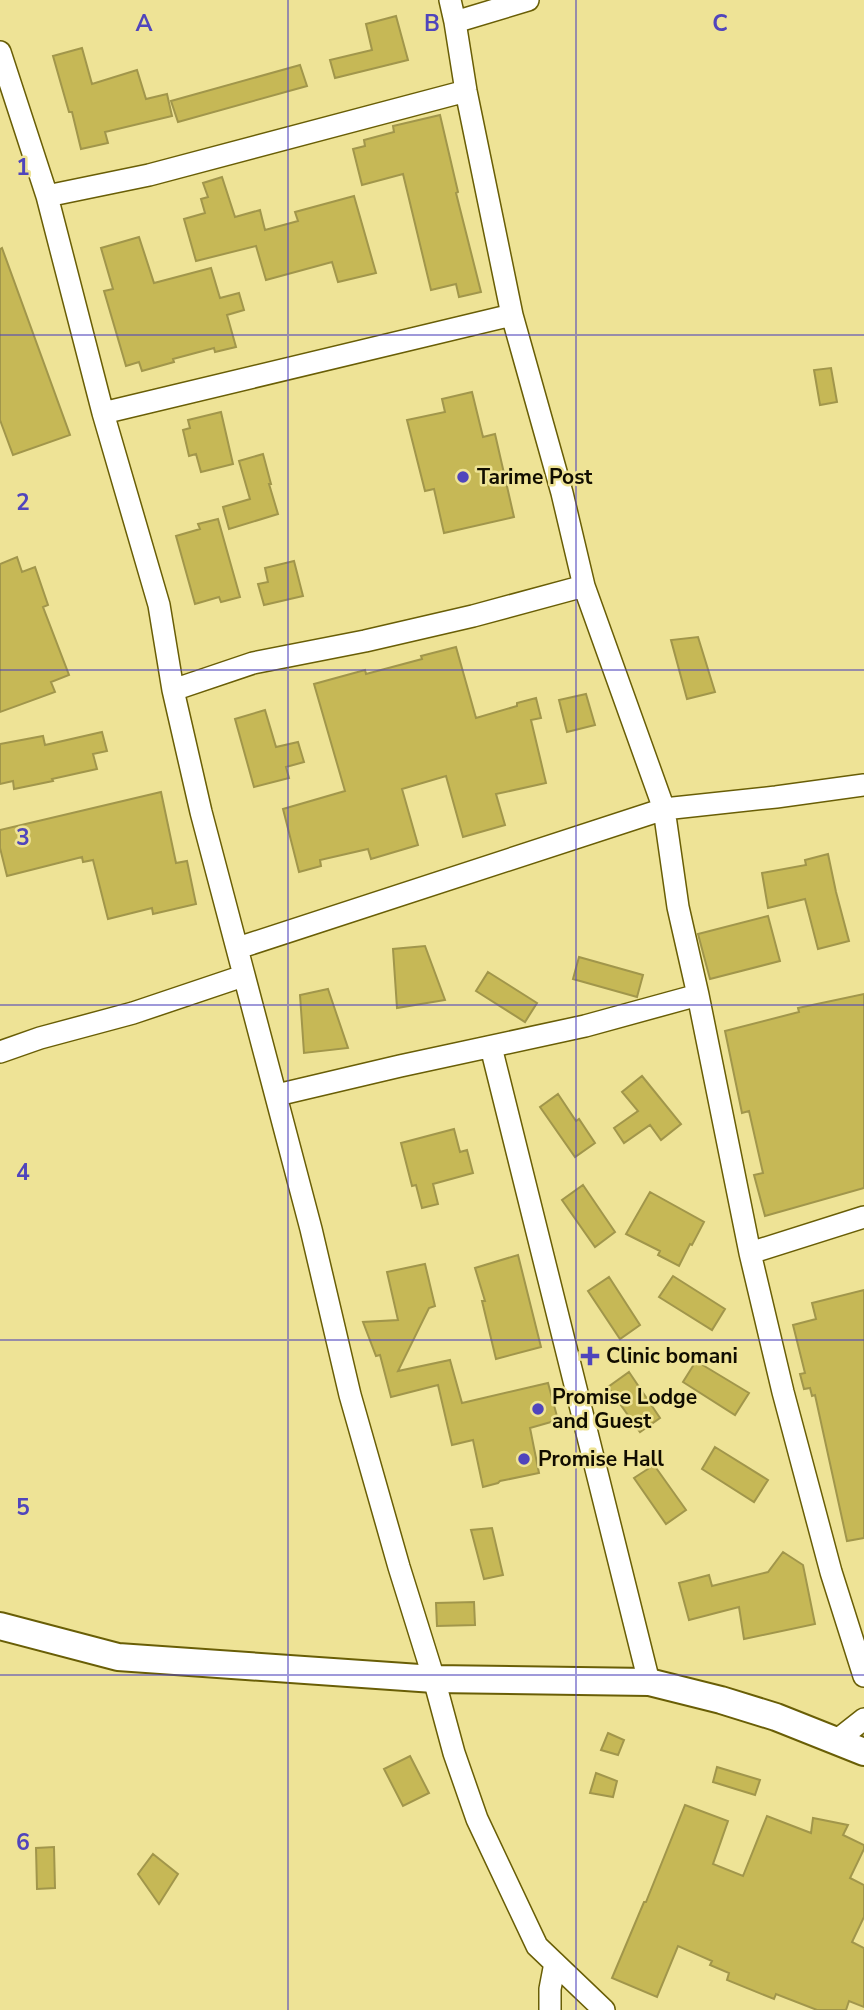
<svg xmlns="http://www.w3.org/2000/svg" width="864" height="2010" viewBox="0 0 864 2010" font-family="'Nunito Sans',sans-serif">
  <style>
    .building { fill: #c6b856; stroke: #a1964b; stroke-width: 2 }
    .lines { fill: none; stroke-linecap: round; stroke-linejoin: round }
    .minor-casing { stroke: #695e06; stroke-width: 24 }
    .major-casing { stroke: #695e06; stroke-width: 30 }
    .minor { stroke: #fff; stroke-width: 21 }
    .major { stroke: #fff; stroke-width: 26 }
    .grid { fill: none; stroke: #5045bc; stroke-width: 2; stroke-opacity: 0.55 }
    .poi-dot { fill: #5045bc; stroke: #eee396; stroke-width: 2.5 }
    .labels { text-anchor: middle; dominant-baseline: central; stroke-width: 5; stroke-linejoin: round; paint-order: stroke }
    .poi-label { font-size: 21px; font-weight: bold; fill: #110d00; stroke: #eee396; text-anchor: start }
    .grid-label { font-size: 23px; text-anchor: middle; font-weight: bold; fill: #5045bc; stroke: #eee396; stroke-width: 5; stroke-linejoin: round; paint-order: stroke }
  </style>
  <rect width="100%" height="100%" fill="#eee396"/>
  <path class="building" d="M396 16 408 60 335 78 330 60 372 50 366 24Z
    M82 48 92 84 137 70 146 99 167 94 172 116 105 132 108 143 81 149 72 112H69L53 56Z
    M300 65 307 86 178 122 171 101Z
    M440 115 458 192 456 193 481 292 459 297 456 284 431 290 403 174 362 185 353 149 365 146 364 140 394 132 393 126Z
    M222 177 235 217 260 210 265 230 298 221 295 212 354 196 376 273 338 282 332 262 266 280 256 246 196 261 184 219 205 213 201 199 208 197 203 183Z
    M139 237 154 283 211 268 220 298 239 293 244 310 227 315 236 347 215 352 214 348 173 359 174 362 142 371 139 362 126 366 104 291 113 289 101 248Z
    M2 248 70 435 13 455 0 420V249Z
    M831 368 837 402 820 405 814 370Z
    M472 392 483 437 495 434 514 517 444 533 434 489 425 491 407 420 445 412 442 399Z
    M221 412 233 464 201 472 196 454 189 456 183 430 190 428 188 420Z
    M263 454 271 484H269L278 514 229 529 223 507 250 499 239 461Z
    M218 519 240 597 221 602 219 597 195 604 176 536 200 529 198 524Z
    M17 557 22 572 35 567 48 605 43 607 69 675 51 682 55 692 0 712V564Z
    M294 561 303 596 264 605 258 584 268 582 265 568Z
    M698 637 715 692 687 699 671 640Z
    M456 647 476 718 517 706V703L536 698 541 718 531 720 546 783 496 794 505 825 463 837 446 776 402 789 418 845 371 859 368 849 320 860 321 866 299 872 283 809 345 791 314 684 365 670 366 674 422 659 421 656Z
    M586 694 595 725 567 732 559 700Z
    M265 710 276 747 298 742 304 762 286 767 289 778 254 787 235 719Z
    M102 732 107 751 93 754 97 769 52 779 53 781 14 789 13 781 0 784V744L43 736 45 745Z
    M161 792 176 863 187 861 196 904 153 914 152 908 108 919 93 860 83 862 82 857 7 876 0 848V830Z
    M828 854 836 892 849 941 818 949 805 899 768 908 762 873 806 865 805 860Z
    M768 916 780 961 710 979 698 934Z
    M425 946 445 1000 397 1008 393 949Z
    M579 957 643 975 637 997 573 979Z
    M488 972 537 1003 525 1022 476 991Z
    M328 989 348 1048 304 1053 300 995Z
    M864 994V1188L765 1216 754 1175 763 1173 749 1111 742 1113 725 1031 799 1012 798 1008Z
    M642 1076 681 1124 661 1140 650 1125 624 1143 614 1128 638 1111 622 1092Z
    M558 1094 576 1121 579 1119 595 1143 575 1157 540 1107Z
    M454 1129 460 1152 467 1150 473 1173 433 1184 438 1204 422 1208 416 1185 412 1186 401 1143Z
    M583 1185 615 1232 595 1247 562 1200Z
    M650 1192 704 1222 692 1245 690 1244 679 1266 658 1255 660 1251 626 1234Z
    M518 1255 541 1347 496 1359 482 1301H485L475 1268Z
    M425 1264 435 1306 429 1308 398 1371 450 1360 462 1403 548 1383 558 1420 530 1428 539 1473 500 1481 498 1483 483 1487 473 1440 452 1445 438 1385 391 1397 380 1355 376 1356 363 1322 398 1320 387 1272Z
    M673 1276 725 1309 712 1330 659 1297Z
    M609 1277 640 1325 620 1339 588 1291Z
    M864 1290V1538L847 1541 815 1395 812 1396 810 1388 804 1389 800 1374 805 1373 793 1325 816 1319 812 1303Z
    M696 1361 749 1393 735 1415 683 1382Z
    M629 1372 660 1418 640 1432 608 1387Z
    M715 1447 768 1480 754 1502 702 1469Z
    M654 1465 686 1510 666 1524 634 1478Z
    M492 1528 503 1575 484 1579 471 1530Z
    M783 1552 803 1565 815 1624 744 1639 739 1607 689 1620 679 1583 709 1575 712 1586 768 1572Z
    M474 1602 475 1625 437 1626 436 1603Z
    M608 1733 624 1740 618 1755 601 1750Z
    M410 1756 429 1793 403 1806 384 1769Z
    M717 1767 760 1780 755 1795 713 1782Z
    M596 1773 617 1781 613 1797 590 1793Z
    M685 1805 728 1821 713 1864 743 1876 767 1816 811 1833 813 1818 848 1825 843 1835 864 1845V1849L850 1878 864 1885V1917L852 1942 864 1948V2007L849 2001 846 2010H817L776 1994 774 1999 727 1980 729 1973 710 1965 712 1961 678 1946 657 1997 612 1978 644 1902H646Z
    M54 1847 55 1888 37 1889 36 1848Z
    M153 1854 178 1874 159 1904 138 1874Z"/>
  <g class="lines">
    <defs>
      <path id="minor" d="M450 0 455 22
        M528 0 455 22 466 91 512 315 562 493 584 586 664 809 678 907 698 995 750 1253 783 1392 831 1572 864 1676
        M0 52 47 196 103 413 159 605 173 690 201 812 311 1229 350 1395 399 1567 434 1679 454 1753 477 1819 537 1946 604 2010
        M47 196 149 175 466 91
        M103 413 512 315
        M173 690 253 663 365 641 473 616 584 586
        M238 948 664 809 776 797 864 785
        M491 1047 649 1682
        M0 1052 40 1038 133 1013 243 976
        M277 1095 400 1066 585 1026 698 995
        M750 1253 864 1217
        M836 1741 864 1719
        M550 2010V1989L555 1963"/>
      <path id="major" d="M0 1626 118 1657 434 1679 649 1682 721 1700 776 1717 864 1752"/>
    </defs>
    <use href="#minor" class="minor-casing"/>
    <use href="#major" class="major-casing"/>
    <use href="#minor" class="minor"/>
    <use href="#major" class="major"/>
  </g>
  <path class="grid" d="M288 0V2010M576 0V2010M0 335H864M0 670H864M0 1005H864M0 1340H864M0 1675H864"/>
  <g class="poi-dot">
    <circle cx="463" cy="477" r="7"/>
    <path d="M586.5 1345.5h7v7h7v7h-7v7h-7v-7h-7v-7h7z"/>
    <circle cx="538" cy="1409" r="7"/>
    <circle cx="524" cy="1459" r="7"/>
  </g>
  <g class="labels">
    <g class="poi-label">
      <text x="477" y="477">Tarime Post</text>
      <text x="606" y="1356">Clinic bomani</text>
      <text x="552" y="1397">Promise Lodge<tspan x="552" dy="24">and Guest</tspan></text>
      <text x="538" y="1459">Promise Hall</text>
    </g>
  </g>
  <g class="grid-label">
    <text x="144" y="31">A</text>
    <text x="432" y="31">B</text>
    <text x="720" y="31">C</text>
    <text x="23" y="175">1</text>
    <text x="23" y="510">2</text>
    <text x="23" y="845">3</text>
    <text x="23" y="1180">4</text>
    <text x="23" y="1515">5</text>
    <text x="23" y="1850">6</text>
  </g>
</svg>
